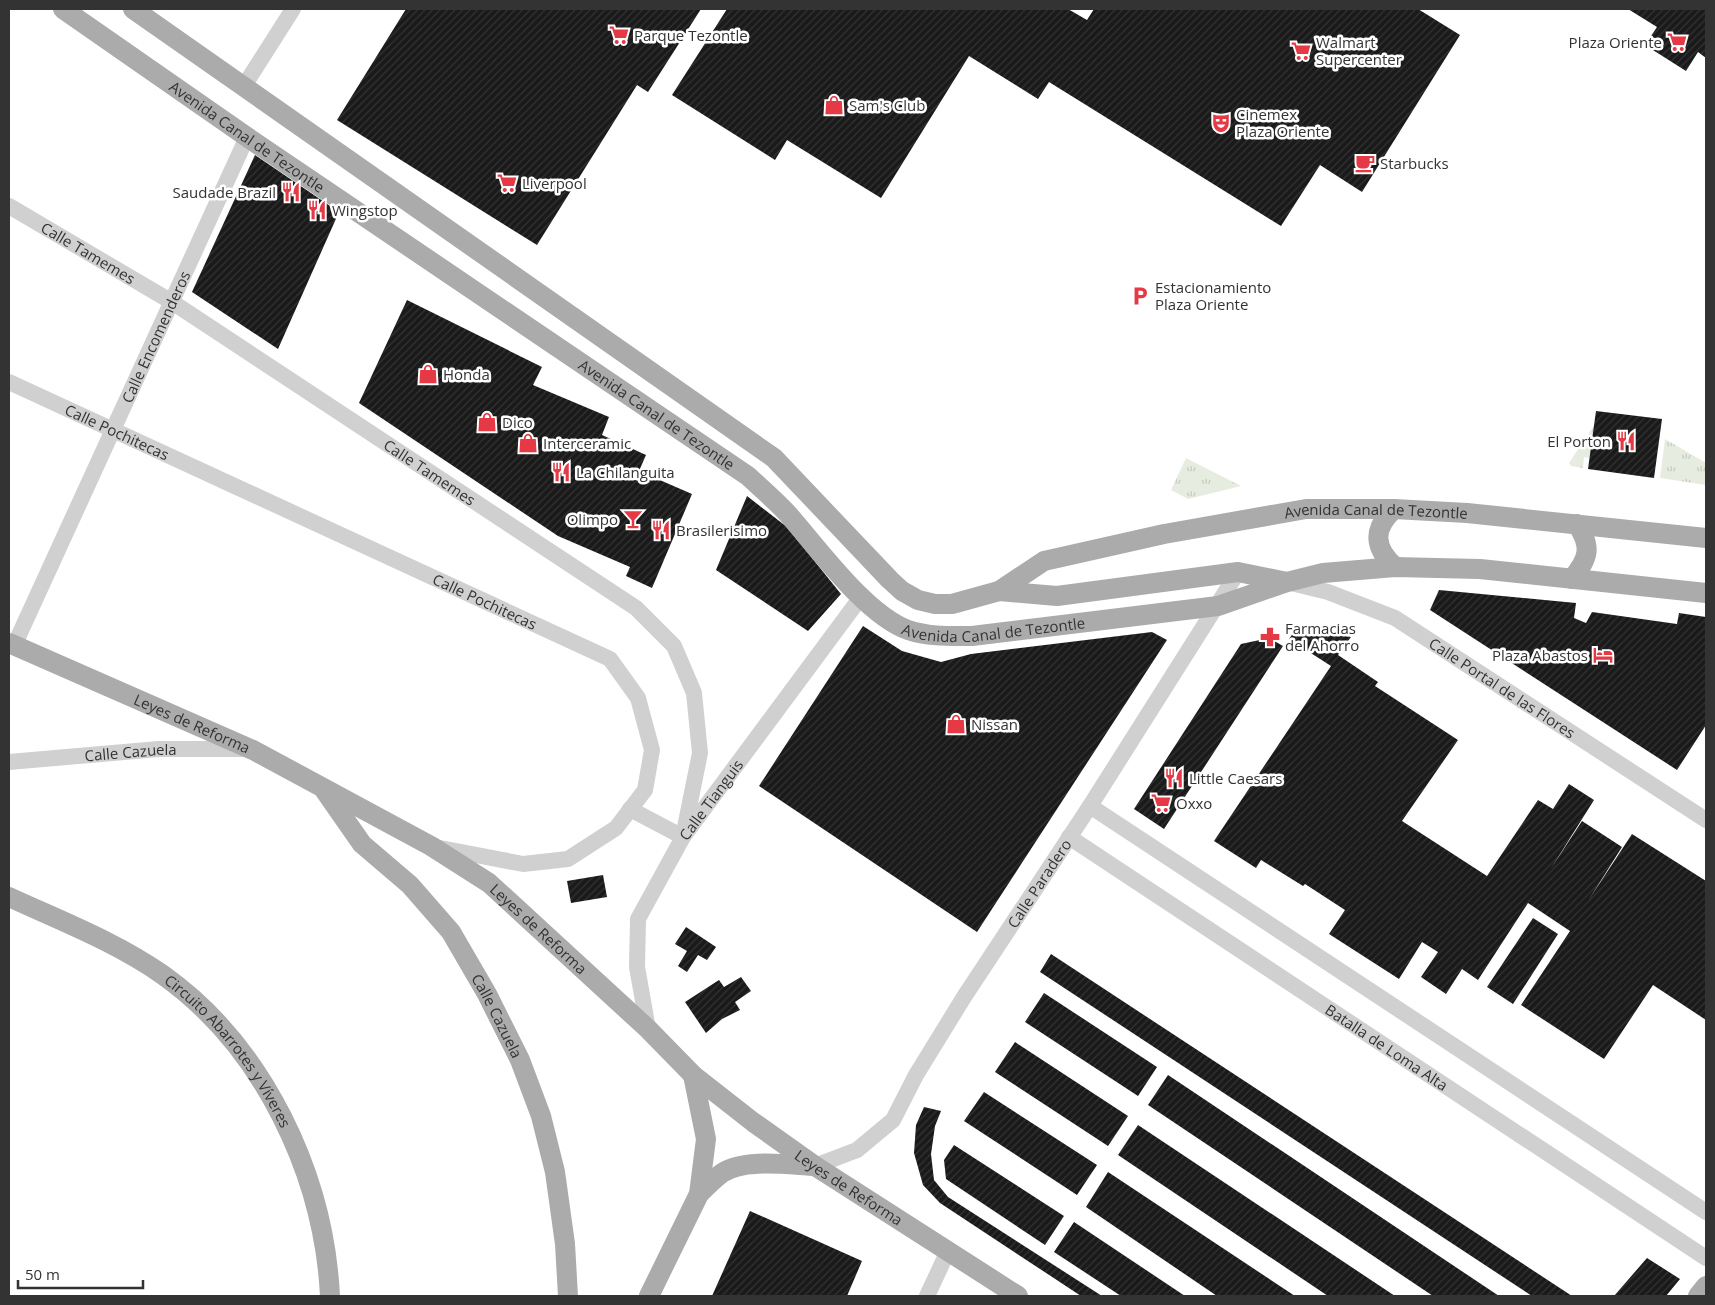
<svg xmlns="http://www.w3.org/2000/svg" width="1715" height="1305" viewBox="0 0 1715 1305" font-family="'Open Sans',sans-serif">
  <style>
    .grass { fill: url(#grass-tufts) }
    .building { fill: url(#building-hatch) }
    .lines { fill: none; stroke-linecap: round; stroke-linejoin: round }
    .minor { stroke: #d0d0d0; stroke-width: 16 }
    .major { stroke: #ababab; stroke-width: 20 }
    .labels { text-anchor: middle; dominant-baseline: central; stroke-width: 5; stroke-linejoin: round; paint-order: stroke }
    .poi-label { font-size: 15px; fill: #333; stroke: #fff; text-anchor: start }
    .street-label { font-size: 15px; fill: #333; stroke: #fff }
  </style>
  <defs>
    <pattern id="grass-tufts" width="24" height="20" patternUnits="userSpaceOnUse" patternTransform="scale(1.25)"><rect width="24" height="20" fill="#e6ecdf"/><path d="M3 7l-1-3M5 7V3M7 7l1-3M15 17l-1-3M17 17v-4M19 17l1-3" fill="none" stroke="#c6cbc0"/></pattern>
    <pattern id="building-hatch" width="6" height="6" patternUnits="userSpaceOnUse" patternTransform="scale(1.25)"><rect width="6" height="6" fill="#1a1a1a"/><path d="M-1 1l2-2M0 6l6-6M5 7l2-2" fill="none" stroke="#333"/></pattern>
  </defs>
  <rect width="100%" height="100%" fill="#fff"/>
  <path class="grass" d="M1595 424 1590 458 1584 457 1583 468 1571 466 1569 463Z
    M1665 439 1706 463V485L1660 478Z
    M1186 458 1241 486 1188 499 1171 490Z"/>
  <path class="building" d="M406 9H701L648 92 637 85 537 245 337 120Z
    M727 9H1068L1087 20 1094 9H1418L1460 35 1362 192 1320 165 1281 226 1049 82 1038 99 969 56 881 198 787 140 775 160 672 95Z
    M1628 9H1706V58L1698 52 1686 71 1645 45 1657 27Z
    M255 155 339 212 278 349 192 292Z
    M407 300 542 367 533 385 609 417 602 435 646 455 639 471 692 494 652 588 626 576 630 567 558 536 359 403Z
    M1596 411 1662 419 1654 478 1588 469Z
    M747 496 787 527 841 594 808 631 716 570Z
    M1439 590 1576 603 1574 618 1586 623 1592 612 1677 624 1679 613 1706 617V725L1677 770 1430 610Z
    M863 626 902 651 941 662 971 654 1152 632 1167 640 977 932 759 786Z
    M1298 626 1351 637 1338 655 1378 682 1375 686 1458 740 1402 821 1487 876 1538 800 1553 809 1569 784 1594 800 1550 870 1582 821 1622 847 1588 901 1632 834 1706 881V1020L1653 985 1604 1059 1521 1005 1570 931 1528 903 1478 980 1462 969 1446 994 1421 977 1438 952 1422 942 1399 979 1329 934 1345 910 1305 884 1303 886 1261 860 1256 868 1214 841 1331 666 1289 639Z
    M1269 638 1283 646 1164 829 1134 809 1241 644Z
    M603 875 607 897 571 903 567 881Z
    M1533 918 1558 934 1513 1004 1487 987Z
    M686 927 716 947 707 960 698 955 687 972 678 966 687 951 675 944Z
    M1051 954 1572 1296H1532L1040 972Z
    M741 977 751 991 735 1002 740 1010 722 1019 706 1033 685 1002 719 980 724 987Z
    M1044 993 1157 1067 1138 1096 1025 1022Z
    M1015 1042 1128 1116 1108 1146 995 1072Z
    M1168 1075 1499 1296H1433L1148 1105Z
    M984 1092 1097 1165 1077 1195 964 1121Z
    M924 1107 941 1111 935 1126 931 1154 934 1180 948 1197 1102 1296H1081L940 1203 923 1185 914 1153 916 1125Z
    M1138 1125 1395 1296H1328L1118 1155Z
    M954 1145 1064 1216 1045 1245 946 1179 944 1160Z
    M1108 1172 1295 1296H1217L1086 1207Z
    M750 1211 862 1261 847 1296H712Z
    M1074 1222 1185 1296H1121L1054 1252Z
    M1647 1258 1680 1279 1666 1296H1614Z"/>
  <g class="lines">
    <g class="minor">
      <path d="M244 86 293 9"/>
      <path id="s1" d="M9 206 172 302 636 608 674 646 694 693 700 753 683 837 630 809"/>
      <path id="s2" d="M9 382 610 659 638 698 652 750 645 790 616 828 568 859 523 864 435 847"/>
      <path id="s3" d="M1287 582 1328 592 1395 618 1706 820"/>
      <path id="s4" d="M14 646 247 137"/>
      <path id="s5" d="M9 762 159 749H248"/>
      <path d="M1090 806 1706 1212"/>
      <path id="s6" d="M1069 837 1706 1258"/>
      <path id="s7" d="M648 1029 637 967 638 919 683 837 861 597"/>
      <path id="s8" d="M815 1166 857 1150 893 1120 916 1075 964 997 1090 806 1238 572"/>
      <path d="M927 1296 948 1251"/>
    </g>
    <g class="major">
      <path id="s9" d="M63 9 247 137 748 476C761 488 775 500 787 513 818 548 865 614 908 630 929 637 950 636 972 636L1218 606 1287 582 1323 573 1395 567 1480 569 1706 593"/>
      <path id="s10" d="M133 9 774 458 890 580 902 591 918 600 935 604H952L999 591 1044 561 1164 534 1306 509H1394L1467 513 1706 538"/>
      <path d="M1394 509C1372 529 1374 548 1395 567"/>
      <path d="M1572 579C1589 558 1592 547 1577 524"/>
      <path d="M999 591 1057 596 1238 572 1287 582"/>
      <path id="s11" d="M9 643 253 750 431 846 489 883 648 1029 693 1075 753 1122 815 1166 1018 1296"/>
      <path id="s12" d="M325 791 362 844 410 885 451 932 487 994 520 1060 541 1116 555 1172 565 1244 568 1296"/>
      <path id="s13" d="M9 897C61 921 116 942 163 975 264 1047 324 1175 330 1296"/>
      <path d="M699 1194C706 1187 714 1179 722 1173 744 1158 790 1165 815 1166"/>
      <path d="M649 1296 699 1194 706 1139 693 1075"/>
      <path d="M1698 1296 1706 1286"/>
    </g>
  </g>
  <defs>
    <symbol id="supermarket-bare" viewBox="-9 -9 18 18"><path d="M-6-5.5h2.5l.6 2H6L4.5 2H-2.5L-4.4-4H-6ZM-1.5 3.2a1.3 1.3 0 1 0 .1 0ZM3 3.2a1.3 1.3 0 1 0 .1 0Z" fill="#e63946" stroke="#fff" stroke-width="2.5" paint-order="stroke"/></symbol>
    <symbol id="shop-bare" viewBox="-9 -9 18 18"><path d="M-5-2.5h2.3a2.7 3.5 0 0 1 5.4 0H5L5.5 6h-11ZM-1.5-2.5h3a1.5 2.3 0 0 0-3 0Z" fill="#e63946" stroke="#fff" stroke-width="2.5" paint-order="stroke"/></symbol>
    <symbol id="theatre-bare" viewBox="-9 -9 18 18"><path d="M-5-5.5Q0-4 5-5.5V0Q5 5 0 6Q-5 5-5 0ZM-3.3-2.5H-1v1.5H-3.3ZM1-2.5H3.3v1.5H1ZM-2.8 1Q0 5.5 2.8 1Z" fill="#e63946" stroke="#fff" stroke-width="2.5" paint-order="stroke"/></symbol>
    <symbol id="cafe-bare" viewBox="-9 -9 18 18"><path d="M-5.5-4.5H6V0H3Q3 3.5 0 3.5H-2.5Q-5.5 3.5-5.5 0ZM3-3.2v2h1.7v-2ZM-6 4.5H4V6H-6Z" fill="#e63946" stroke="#fff" stroke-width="2.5" paint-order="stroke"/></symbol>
    <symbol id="restaurant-bare" viewBox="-9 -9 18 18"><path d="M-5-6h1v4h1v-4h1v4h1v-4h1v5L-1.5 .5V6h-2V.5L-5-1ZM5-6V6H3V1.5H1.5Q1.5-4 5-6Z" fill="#e63946" stroke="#fff" stroke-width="2.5" paint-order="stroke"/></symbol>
    <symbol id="parking-bare" viewBox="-9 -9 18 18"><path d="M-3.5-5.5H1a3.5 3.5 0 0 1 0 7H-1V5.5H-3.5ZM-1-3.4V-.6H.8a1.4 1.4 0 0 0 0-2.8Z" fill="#e63946" stroke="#fff" stroke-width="2.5" paint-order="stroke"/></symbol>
    <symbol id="bar-bare" viewBox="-9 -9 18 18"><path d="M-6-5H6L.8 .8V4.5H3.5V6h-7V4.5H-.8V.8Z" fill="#e63946" stroke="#fff" stroke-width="2.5" paint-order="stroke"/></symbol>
    <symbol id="pharmacy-bare" viewBox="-9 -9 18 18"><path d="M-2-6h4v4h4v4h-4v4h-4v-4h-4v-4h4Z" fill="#e63946" stroke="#fff" stroke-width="2.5" paint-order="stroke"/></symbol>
    <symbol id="hotel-bare" viewBox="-9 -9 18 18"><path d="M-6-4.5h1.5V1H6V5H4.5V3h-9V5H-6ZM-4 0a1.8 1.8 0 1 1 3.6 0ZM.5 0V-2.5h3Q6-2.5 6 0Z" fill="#e63946" stroke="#fff" stroke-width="2.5" paint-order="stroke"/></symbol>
  </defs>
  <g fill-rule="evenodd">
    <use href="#supermarket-bare" x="605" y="21" width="28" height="28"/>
    <use href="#supermarket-bare" x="1663" y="28" width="28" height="28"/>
    <use href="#supermarket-bare" x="1287" y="37" width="28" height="28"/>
    <use href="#shop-bare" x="820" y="91" width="28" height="28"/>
    <use href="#theatre-bare" x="1207" y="109" width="28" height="28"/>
    <use href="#cafe-bare" x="1351" y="149" width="28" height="28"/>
    <use href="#supermarket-bare" x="493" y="169" width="28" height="28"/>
    <use href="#restaurant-bare" x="277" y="178" width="28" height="28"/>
    <use href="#restaurant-bare" x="303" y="196" width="28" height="28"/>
    <use href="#parking-bare" x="1126" y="282" width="28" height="28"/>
    <use href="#shop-bare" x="414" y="360" width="28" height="28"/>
    <use href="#shop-bare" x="473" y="408" width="28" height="28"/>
    <use href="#restaurant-bare" x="1612" y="427" width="28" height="28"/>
    <use href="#shop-bare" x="514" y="429" width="28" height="28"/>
    <use href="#restaurant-bare" x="547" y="458" width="28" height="28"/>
    <use href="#bar-bare" x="619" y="505" width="28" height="28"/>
    <use href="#restaurant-bare" x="647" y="516" width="28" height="28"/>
    <use href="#pharmacy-bare" x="1256" y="623" width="28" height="28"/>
    <use href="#hotel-bare" x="1589" y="641" width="28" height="28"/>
    <use href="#shop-bare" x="942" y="710" width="28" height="28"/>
    <use href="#restaurant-bare" x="1160" y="764" width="28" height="28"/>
    <use href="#supermarket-bare" x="1147" y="789" width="28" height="28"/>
  </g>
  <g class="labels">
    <g class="poi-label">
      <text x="634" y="35">Parque Tezontle</text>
      <text x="1316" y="42">Walmart<tspan x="1316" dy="17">Supercenter</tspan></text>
      <text x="1662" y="42" text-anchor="end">Plaza Oriente</text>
      <text x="849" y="105">Sam's Club</text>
      <text x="1236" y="114">Cinemex<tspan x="1236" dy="17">Plaza Oriente</tspan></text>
      <text x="1380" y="163">Starbucks</text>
      <text x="522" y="183">Liverpool</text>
      <text x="276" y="192" text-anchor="end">Saudade Brazil</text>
      <text x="332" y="210">Wingstop</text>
      <text x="1155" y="287">Estacionamiento<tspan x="1155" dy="17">Plaza Oriente</tspan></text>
      <text x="443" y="374">Honda</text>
      <text x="502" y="422">Dico</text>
      <text x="1611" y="441" text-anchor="end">El Porton</text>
      <text x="543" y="443">Interceramic</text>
      <text x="576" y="472">La Chilanguita</text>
      <text x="618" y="519" text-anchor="end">Olimpo</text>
      <text x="676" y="530">Brasilerisimo</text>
      <text x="1285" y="628">Farmacias<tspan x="1285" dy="17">del Ahorro</tspan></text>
      <text x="1588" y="655" text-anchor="end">Plaza Abastos</text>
      <text x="971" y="724">Nissan</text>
      <text x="1189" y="778">Little Caesars</text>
      <text x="1176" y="803">Oxxo</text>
    </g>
    <g class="street-label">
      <text stroke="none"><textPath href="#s9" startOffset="224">Avenida Canal de Tezontle</textPath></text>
      <text stroke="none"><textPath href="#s1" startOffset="92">Calle Tamemes</textPath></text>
      <text stroke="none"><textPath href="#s4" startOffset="340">Calle Encomenderos</textPath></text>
      <text stroke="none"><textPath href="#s9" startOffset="719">Avenida Canal de Tezontle</textPath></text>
      <text stroke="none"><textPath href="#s2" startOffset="119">Calle Pochitecas</textPath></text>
      <text stroke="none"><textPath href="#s1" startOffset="498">Calle Tamemes</textPath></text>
      <text stroke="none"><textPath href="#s10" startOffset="1460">Avenida Canal de Tezontle</textPath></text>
      <text stroke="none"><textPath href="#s2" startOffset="524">Calle Pochitecas</textPath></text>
      <text stroke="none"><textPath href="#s9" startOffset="1139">Avenida Canal de Tezontle</textPath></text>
      <text stroke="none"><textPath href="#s3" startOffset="242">Calle Portal de las Flores</textPath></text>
      <text stroke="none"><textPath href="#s11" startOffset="200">Leyes de Reforma</textPath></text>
      <text stroke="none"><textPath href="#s5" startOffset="122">Calle Cazuela</textPath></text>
      <text stroke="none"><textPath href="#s7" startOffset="251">Calle Tianguis</textPath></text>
      <text stroke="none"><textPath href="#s8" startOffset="370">Calle Paradero</textPath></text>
      <text stroke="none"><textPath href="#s11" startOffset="605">Leyes de Reforma</textPath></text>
      <text stroke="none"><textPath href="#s12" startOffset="286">Calle Cazuela</textPath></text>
      <text stroke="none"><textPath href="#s6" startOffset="381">Batalla de Loma Alta</textPath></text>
      <text stroke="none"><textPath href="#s13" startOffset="274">Circuito Abarrotes y Víveres</textPath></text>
      <text stroke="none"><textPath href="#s11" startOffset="1010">Leyes de Reforma</textPath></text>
    </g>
  </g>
  <rect width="1715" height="1305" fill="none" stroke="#333333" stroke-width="20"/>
  <path d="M18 1280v8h125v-8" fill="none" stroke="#333333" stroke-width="2.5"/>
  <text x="25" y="1280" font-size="15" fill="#333333" stroke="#ffffff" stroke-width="4" paint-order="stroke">50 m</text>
</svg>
